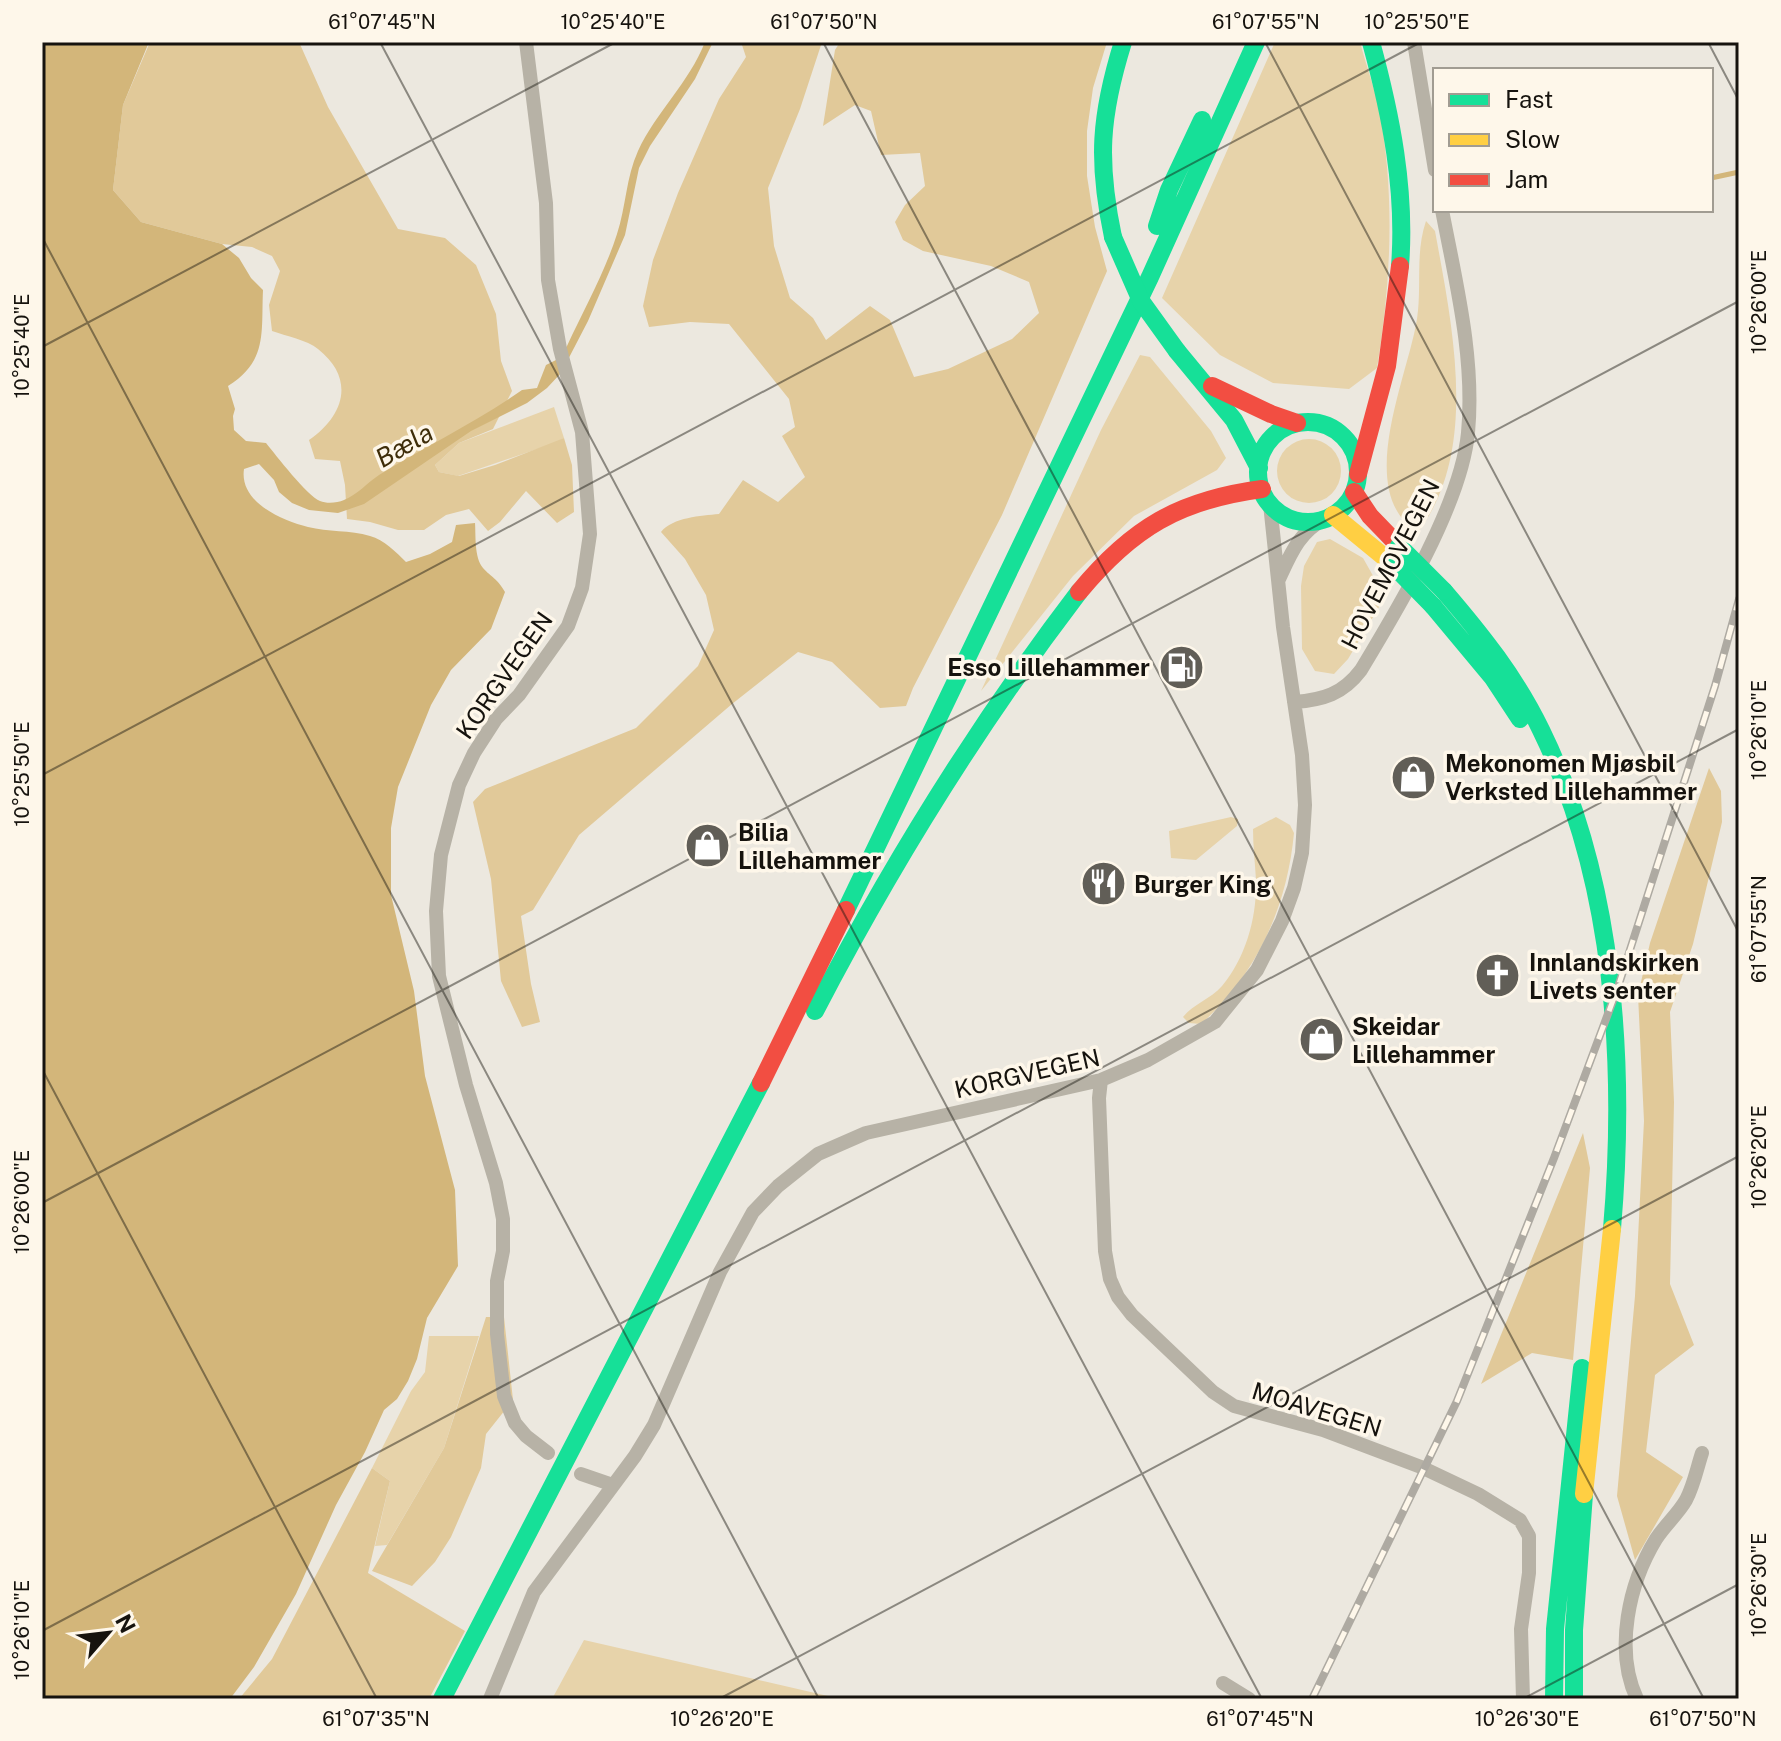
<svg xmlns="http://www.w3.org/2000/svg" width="1781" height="1741" viewBox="0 0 1781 1741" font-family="'Public Sans',sans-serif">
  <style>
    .green { fill: #e7d3aa }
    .forest { fill: #e1c999 }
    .water { fill: #d3b67a }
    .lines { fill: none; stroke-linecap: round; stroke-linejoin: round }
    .stream { stroke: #d3b67a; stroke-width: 5 }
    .street { stroke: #b7b2a6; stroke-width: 14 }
    .fast { stroke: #16e098; stroke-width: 18 }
    .slow { stroke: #ffcf43; stroke-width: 18 }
    .jam { stroke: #f24e42; stroke-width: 18 }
    .rail-casing { stroke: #aeaaa2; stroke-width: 8 }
    .rail { stroke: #fef7ea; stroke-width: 5; stroke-dasharray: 15; stroke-linecap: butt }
    .fast-bridge { stroke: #16e098; stroke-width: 18 }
    .ticks { fill: none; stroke: #16130e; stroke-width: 2; stroke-opacity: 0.45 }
    .labels { text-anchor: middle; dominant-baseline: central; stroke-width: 7; stroke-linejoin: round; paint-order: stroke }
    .street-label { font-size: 24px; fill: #16130e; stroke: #fef7ea }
    .poi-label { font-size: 24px; font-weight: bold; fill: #16130e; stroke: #fef7ea; text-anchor: start }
    .water-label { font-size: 26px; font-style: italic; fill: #3e2d09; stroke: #fef7ea }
    .neatline { fill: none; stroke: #16130e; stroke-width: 3 }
    .ticks-label { font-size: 20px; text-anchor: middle; fill: #16130e }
  </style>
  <rect width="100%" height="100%" fill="#ece8df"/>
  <path class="green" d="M1275 42H1360C1366 65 1375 89 1380 113 1395 198 1391 283 1377 368L1349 389 1273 383 1220 355 1162 298Z
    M1426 221 1435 231C1452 325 1480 450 1418 532 1353 493 1408 377 1417 319 1422 286 1415 253 1426 221Z
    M1140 355 1150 357 1211 431 1226 458 1217 470 1134 516 1073 576 981 691 1101 430Z
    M554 407 564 438 555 443 458 476 439 472 435 465 459 443Z
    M1277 471a32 32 0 1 1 64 0a32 32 0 1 1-64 0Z
    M1330 539 1363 558 1385 597 1348 659 1334 674 1315 671 1302 649 1301 586 1304 566 1317 542Z
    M1231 817 1238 819 1237 826 1196 860 1171 858 1169 831Z
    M1276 817 1290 825 1294 833C1287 907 1257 974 1201 1024L1189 1023 1183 1017C1193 1004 1211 999 1222 986 1246 957 1257 917 1256 880 1255 863 1253 846 1253 829Z
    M429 1336H479L444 1448 387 1545 375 1546 390 1481 372 1468 411 1391 425 1372Z
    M584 1640 841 1699H552Z"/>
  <path class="forest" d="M150 42H299L328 107 398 229 445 238 476 265 496 314 501 361 512 391 493 429 459 443 435 465 439 472 459 476 495 465 564 438 572 465 574 512 557 523 526 491 500 522 488 531 469 509 446 515 424 530H398L370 522 347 519 345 485 340 461 315 459 309 440C344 416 356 379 318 349 307 340 286 336 272 331L269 305 280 271 272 256 252 247 222 244 141 222 113 190 123 105Z
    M741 42H822L800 109 768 188 774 246 790 298 813 318 826 340 870 306 890 320 914 377 948 369 1012 339 1039 313 1029 282 991 266 923 251 903 240 895 222 905 205 925 186 920 153 881 155 871 111 855 105 823 126 835 50 840 42H1107L1093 88 1087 131V176L1095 227 1107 271 1002 515 913 688 906 706 880 708 832 662 798 652 732 704 579 835 533 910 521 916 531 984 540 1022 522 1027 501 981 491 879 473 802 485 789 636 728 698 666 714 630 706 595 685 559 661 532C673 517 701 516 719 514L743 480 778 502 805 477 782 436 795 427 789 399 729 324 690 322 649 327 643 306 653 260 678 193 719 99 746 57Z
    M1709 768 1721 791 1722 822 1693 944 1670 1012 1674 1102 1670 1284 1694 1345 1655 1375 1646 1452 1683 1477 1635 1560 1617 1496 1635 1296 1644 1121 1638 995 1650 943Z
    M1583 1133 1590 1168 1573 1360 1532 1353 1481 1384Z
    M486 1317H504L513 1400 486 1434 481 1468 451 1537 435 1562 412 1586 372 1571 444 1448Z
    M372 1468 390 1481 368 1573 465 1631 429 1699H239L272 1659Z"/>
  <path class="water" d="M42 42H149L123 105 113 190 141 222 222 244 239 258 251 278 263 290C261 332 268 361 228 386L235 409 233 416 234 430 246 441 266 443C275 454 308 497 320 501 327 504 337 503 344 500 357 495 367 483 379 475 426 446 477 422 522 390L537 388 546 365 556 360 567 346C584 309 605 272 617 234 626 207 626 177 638 151 656 112 689 83 705 42H713L695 79 650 146 639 168 625 235 588 321 561 373 547 388 527 403 471 431 364 504 338 513 309 510 292 503 279 492 274 480 259 464 244 469C239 502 281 520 308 527 328 532 350 530 370 536 384 540 396 552 406 562L430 554 452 542 456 525 475 523C476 536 474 557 483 568 492 578 496 577 505 592L491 629 451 670 431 705 398 787 391 828V895L414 991 425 1076 455 1190 458 1266 427 1318 417 1359 408 1381 397 1399 384 1410 365 1452 336 1505 296 1594 254 1667 230 1699H42Z"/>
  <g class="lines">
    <path class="stream" d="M1711 178 1739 172"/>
    <path class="street" d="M526 42 546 203 548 280 560 349 582 432 590 534 582 588 568 626 519 695 496 719 474 753 459 785 441 855 436 911 439 976 466 1085 496 1183 503 1219V1251L497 1281V1334L504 1396 515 1423 526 1436 548 1453
      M1414 42 1435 170
      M1279 579C1291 553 1299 532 1326 518
      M1294 702C1323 700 1343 694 1361 670 1399 607 1461 504 1468 433 1475 358 1456 283 1442 210
      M1101 1080 1099 1098 1105 1251 1110 1279 1118 1297 1132 1315 1213 1392 1234 1406 1323 1430 1421 1467 1478 1494 1520 1520 1529 1536V1573L1521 1629 1523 1699
      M581 1474 613 1485
      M1223 1683 1249 1699
      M490 1699 534 1592 635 1456 654 1425 720 1272 753 1212 778 1186 818 1154 866 1133 1101 1080 1148 1060 1215 1022 1257 970 1282 921 1294 888 1302 853 1305 805 1302 755 1283 627 1270 504
      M1637 1699C1614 1650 1629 1583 1656 1539 1665 1525 1678 1514 1686 1500 1694 1485 1697 1468 1702 1453"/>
    <path class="fast" d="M1371 42C1391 115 1406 190 1400 266
      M1157 226 1169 190 1202 120
      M1113 237C1097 161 1100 116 1123 42
      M1177 351 1234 420 1259 468
      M1258 472a50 50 0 1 1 100 0a50 50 0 1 1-100 0Z
      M1444 591C1481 634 1516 678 1541 730 1615 881 1626 1064 1612 1229
      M1433 606 1493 678 1520 719
      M846 910 1150 277 1256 42
      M815 1011C891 865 979 723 1079 592
      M442 1699 761 1083
      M1554 1699 1555 1629 1582 1368
      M1574 1699V1630L1584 1494"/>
    <path class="slow" d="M1333 515 1389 561
      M1584 1494 1612 1229"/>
    <path class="jam" d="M1212 386 1271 414 1297 423
      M1358 474 1387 366 1400 266
      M1354 492 1370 516 1399 546
      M1079 592C1132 528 1179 500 1262 489
      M761 1083 846 910"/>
    <defs>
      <path id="rail" d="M1312 1699 1457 1401 1554 1158 1618 987 1715 686 1739 599"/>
    </defs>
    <use href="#rail" class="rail-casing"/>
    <use href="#rail" class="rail"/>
    <path class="fast-bridge" d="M1113 237 1141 301 1177 351
      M1399 546 1444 591
      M1389 561 1433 606"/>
  </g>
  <path class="ticks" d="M380 42 1262 1699M823 42 1704 1699M1265 42 1739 933M1708 42 1739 101M42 237 819 1699M42 347 616 42M42 775 1421 42M42 1069 377 1699M42 1203 1739 301M42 1631 1739 729M719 1699 1739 1156M1523 1699 1739 1584"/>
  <defs>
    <symbol id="fuel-disc" viewBox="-11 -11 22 22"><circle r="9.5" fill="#615e57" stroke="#fef7ea"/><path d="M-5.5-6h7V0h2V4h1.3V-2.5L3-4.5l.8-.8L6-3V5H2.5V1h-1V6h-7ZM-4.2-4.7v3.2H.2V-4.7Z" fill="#fff"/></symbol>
    <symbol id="shop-disc" viewBox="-11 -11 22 22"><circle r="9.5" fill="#615e57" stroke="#fef7ea"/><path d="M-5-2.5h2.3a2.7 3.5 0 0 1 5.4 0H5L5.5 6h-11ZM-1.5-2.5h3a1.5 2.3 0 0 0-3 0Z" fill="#fff"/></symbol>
    <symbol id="restaurant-disc" viewBox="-11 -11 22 22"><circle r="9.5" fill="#615e57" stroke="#fef7ea"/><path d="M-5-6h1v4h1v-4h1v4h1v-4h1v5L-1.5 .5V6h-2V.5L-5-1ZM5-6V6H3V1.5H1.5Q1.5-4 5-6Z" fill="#fff"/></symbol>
    <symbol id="church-disc" viewBox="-11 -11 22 22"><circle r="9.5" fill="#615e57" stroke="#fef7ea"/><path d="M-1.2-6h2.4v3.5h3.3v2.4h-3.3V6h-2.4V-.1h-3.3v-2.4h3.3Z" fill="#fff"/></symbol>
  </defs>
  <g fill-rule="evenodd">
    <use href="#fuel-disc" x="1156" y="642" width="51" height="51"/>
    <use href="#shop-disc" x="1388" y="752" width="51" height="51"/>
    <use href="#shop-disc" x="682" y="820" width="51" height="51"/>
    <use href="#restaurant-disc" x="1078" y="858" width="51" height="51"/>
    <use href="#church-disc" x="1472" y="950" width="51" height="51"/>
    <use href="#shop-disc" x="1296" y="1014" width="51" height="51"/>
  </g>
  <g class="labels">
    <g class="street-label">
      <text transform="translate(1390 564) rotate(-63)">HOVEMOVEGEN</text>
      <text transform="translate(504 675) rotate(-55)">KORGVEGEN</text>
      <text transform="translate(1027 1073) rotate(-13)">KORGVEGEN</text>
      <text transform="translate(1317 1409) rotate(17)">MOAVEGEN</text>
    </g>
    <g class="poi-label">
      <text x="1150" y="667" text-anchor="end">Esso Lillehammer</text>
      <text x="1445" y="763">Mekonomen Mjøsbil<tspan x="1445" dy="28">Verksted Lillehammer</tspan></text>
      <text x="738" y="832">Bilia<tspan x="738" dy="28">Lillehammer</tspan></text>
      <text x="1134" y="884">Burger King</text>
      <text x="1529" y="962">Innlandskirken<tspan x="1529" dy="28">Livets senter</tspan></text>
      <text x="1352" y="1026">Skeidar<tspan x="1352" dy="28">Lillehammer</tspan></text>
    </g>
    <g class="water-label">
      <text transform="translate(404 445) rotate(-30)">Bæla</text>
    </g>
  </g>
  <rect width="1781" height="1741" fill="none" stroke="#fef7ea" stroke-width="88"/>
  <rect x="1433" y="68" width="280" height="144" fill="#fef7ea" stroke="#a19c92" stroke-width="2"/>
  <rect x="1449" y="94" width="40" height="12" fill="#16e098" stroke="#a19c92" stroke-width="2"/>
  <text x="1505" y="108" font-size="24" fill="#16130e">Fast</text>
  <rect x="1449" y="134" width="40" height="12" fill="#ffcf43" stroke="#a19c92" stroke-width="2"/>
  <text x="1505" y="148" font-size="24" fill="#16130e">Slow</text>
  <rect x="1449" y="174" width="40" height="12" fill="#f24e42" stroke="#a19c92" stroke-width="2"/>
  <text x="1505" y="188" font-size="24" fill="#16130e">Jam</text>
  <g transform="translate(108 1633) rotate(62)" stroke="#fef7ea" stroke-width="6" paint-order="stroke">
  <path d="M0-6L14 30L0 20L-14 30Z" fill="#16130e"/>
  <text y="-12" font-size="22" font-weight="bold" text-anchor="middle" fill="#16130e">N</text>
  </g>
  <rect x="44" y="44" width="1693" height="1653" class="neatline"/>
  <g class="ticks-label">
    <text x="382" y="29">61°07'45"N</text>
    <text x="613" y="29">10°25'40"E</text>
    <text x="824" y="29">61°07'50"N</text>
    <text x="1266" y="29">61°07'55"N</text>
    <text x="1417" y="29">10°25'50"E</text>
    <text transform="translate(1759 302) rotate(-90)" y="7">10°26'00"E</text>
    <text transform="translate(22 346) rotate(-90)" y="7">10°25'40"E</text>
    <text transform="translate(1759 730) rotate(-90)" y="7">10°26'10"E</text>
    <text transform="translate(22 774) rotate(-90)" y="7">10°25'50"E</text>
    <text transform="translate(1759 929) rotate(-90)" y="7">61°07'55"N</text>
    <text transform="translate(1759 1157) rotate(-90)" y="7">10°26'20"E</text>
    <text transform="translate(22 1202) rotate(-90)" y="7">10°26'00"E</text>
    <text transform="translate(1759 1585) rotate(-90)" y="7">10°26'30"E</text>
    <text transform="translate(22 1630) rotate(-90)" y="7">10°26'10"E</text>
    <text x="376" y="1726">61°07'35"N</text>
    <text x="722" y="1726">10°26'20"E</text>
    <text x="1260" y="1726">61°07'45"N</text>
    <text x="1527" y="1726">10°26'30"E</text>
    <text x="1703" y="1726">61°07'50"N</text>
  </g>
</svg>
